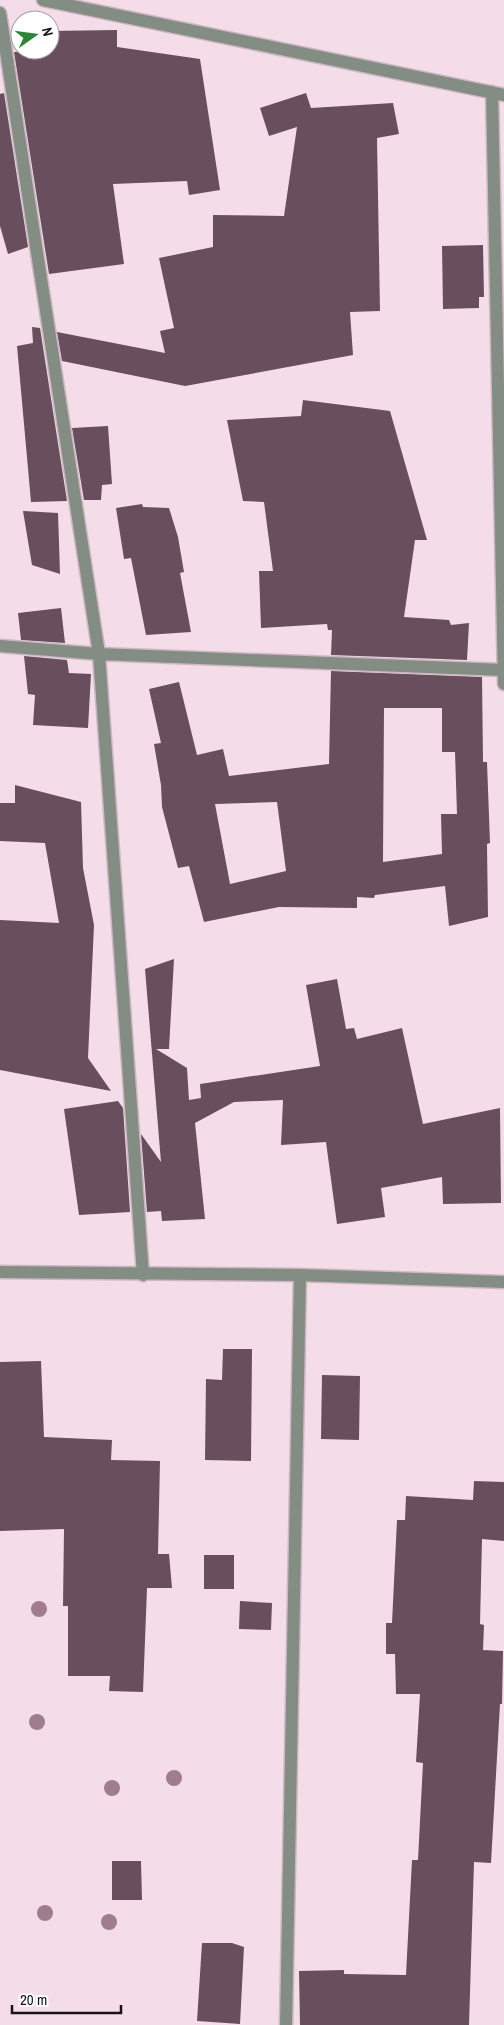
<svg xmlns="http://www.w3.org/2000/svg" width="504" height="2025" viewBox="0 0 504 2025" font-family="'Archivo Narrow',sans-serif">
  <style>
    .building { fill: #694e5d; fill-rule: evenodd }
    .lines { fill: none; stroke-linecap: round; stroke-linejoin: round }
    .minor-casing { stroke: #cdb8c2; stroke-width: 15 }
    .minor { stroke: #838d83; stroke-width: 12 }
    .tree { fill: #9f7d8f }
  </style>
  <rect width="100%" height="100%" fill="#f4dde8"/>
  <path class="building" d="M117 30V47L200 59 220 190 189 195 187 181 113 184 124 264 49 274 14 52H18L16 31H20V50H50V31Z
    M4 93 28 247 8 254 0 226V94Z
    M306 93 311 108 393 103 399 134 377 138 380 311 350 312 353 355 185 386 62 361 57 332 165 353 160 331 174 328 159 258 213 247V215L284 216 297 127 269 136 260 108Z
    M483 245 484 297H479V308L443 309 442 246Z
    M32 327 40 328 67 501 31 502 17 346 33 343Z
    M303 400 390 411 427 540H415L404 617 449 620 451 625 469 623 467 660 331 655 332 630H328L327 624 261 628 259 571H273L264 502 243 501 227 420 301 416Z
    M108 426 112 484 102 485 101 500H84L72 428Z
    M142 504 143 507 169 508 178 537 184 572 180 573 191 632 146 635 131 558 124 559 116 508Z
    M23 511 58 513 60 574 32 565Z
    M61 608 65 643 21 640 18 613Z
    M24 656 67 660 69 673 91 674 88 728 33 725 35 695 28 694Z
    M331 671 482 677 483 762H487L490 843 487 844 488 917 449 926 445 886 375 895 374 898 357 897V908L279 907 204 922 189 866 178 868 162 807 161 785 154 744 161 743 149 689 179 682 197 755 223 749 229 776 329 764ZM384 708H442V752H455L457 814H441L442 854 383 862ZM277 802 286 871 230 884 215 804Z
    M15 785 81 802 83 868 94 925 88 1058 111 1091 0 1070V920L59 923 45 843 0 841V803H15Z
    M174 959 169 1049H156L187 1068 189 1100 201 1098 200 1084 320 1066 306 985 337 979 346 1029 354 1028 357 1039 402 1028 423 1124 500 1108 501 1203 443 1204 442 1177 381 1188 385 1217 337 1224 326 1142 281 1145 283 1100 234 1102 195 1123 205 1219 162 1221 161 1211 147 1212 141 1134 161 1162 145 969Z
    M118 1101 123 1108 130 1212 79 1215 64 1109Z
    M223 1349H252L251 1461 205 1460 206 1379 222 1380Z
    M41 1361 44 1437 112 1440 111 1460 160 1461 158 1554H169L172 1588H147L143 1692 109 1691 110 1676H68V1606H63L64 1529 0 1531V1362Z
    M322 1375 360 1376 359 1440 321 1439Z
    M474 1481 504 1482V1541L482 1539 480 1624 484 1625 483 1650 503 1651 502 1704H500L491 1863 474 1862 469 2025H300L299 1971 344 1970V1974L406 1975 412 1860H418L423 1763 416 1762 420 1694H396L395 1654H386V1623H392L397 1520H405L406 1496 473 1500Z
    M204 1555H234V1589H204Z
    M240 1601 272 1603 271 1630 239 1629Z
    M112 1861H141L142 1900H112Z
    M202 1943H232L244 1947 240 2024 197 2021Z"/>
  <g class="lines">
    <defs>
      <path id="minor" d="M43 0 504 95
        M0 13 99 654 143 1275
        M492 92 504 684
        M0 646 99 654 504 670
        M0 1272 300 1275 504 1282
        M286 2025 300 1275"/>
    </defs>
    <use href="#minor" class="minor-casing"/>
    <use href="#minor" class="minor"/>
  </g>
  <g class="tree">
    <circle cx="39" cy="1609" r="8"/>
    <circle cx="37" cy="1722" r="8"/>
    <circle cx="174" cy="1778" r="8"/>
    <circle cx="112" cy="1788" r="8"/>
    <circle cx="45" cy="1913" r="8"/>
    <circle cx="109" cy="1922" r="8"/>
  </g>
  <g transform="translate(35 35) rotate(76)"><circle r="24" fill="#ffffff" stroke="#a3a0a2"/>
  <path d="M0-4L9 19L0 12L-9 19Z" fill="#2c8635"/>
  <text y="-8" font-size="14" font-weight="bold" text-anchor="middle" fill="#1a1216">N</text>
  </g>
  <path d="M12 2005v8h109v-8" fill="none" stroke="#1a1216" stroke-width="2.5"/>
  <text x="20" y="2005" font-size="15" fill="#1a1216" stroke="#ffffff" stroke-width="4" paint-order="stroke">20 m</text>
</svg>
